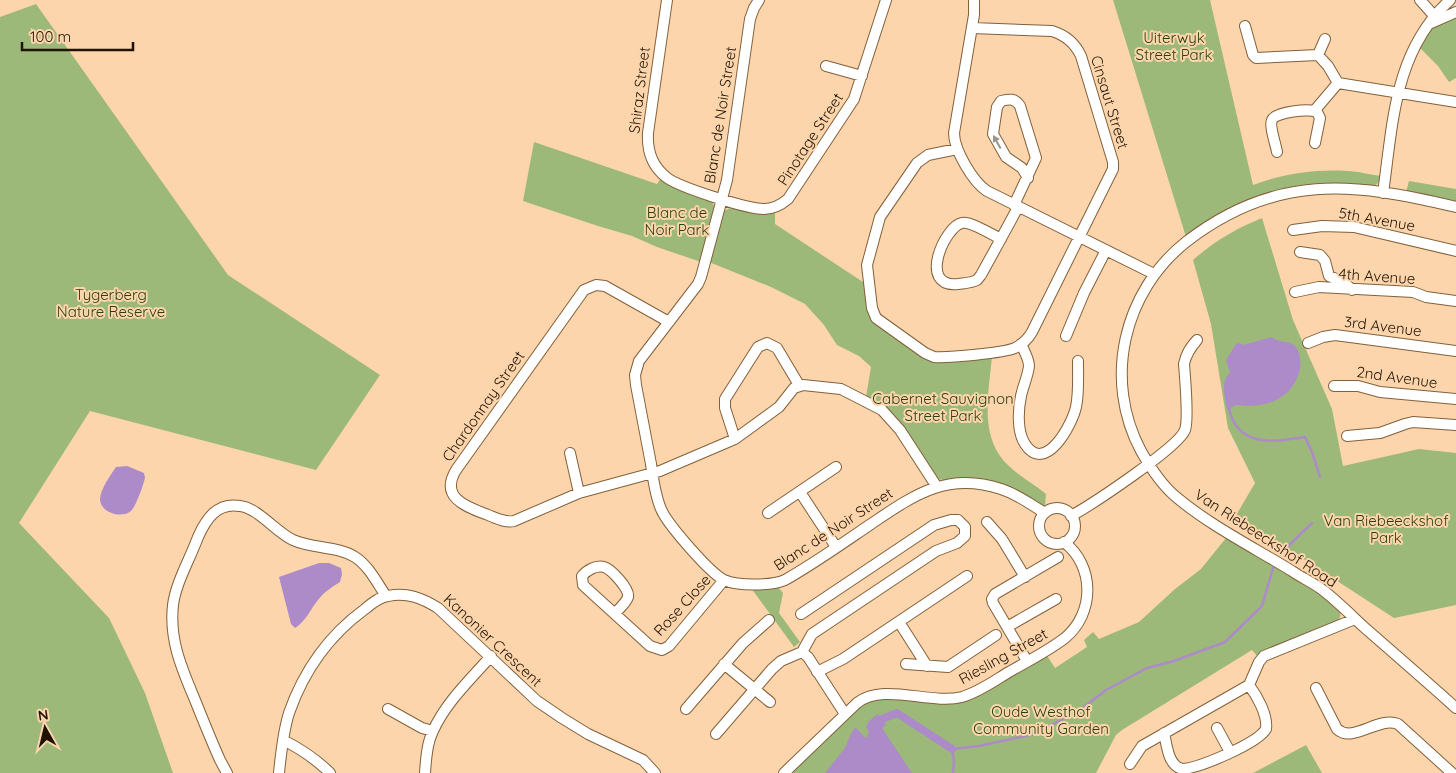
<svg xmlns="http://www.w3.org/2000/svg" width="1456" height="773" viewBox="0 0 1456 773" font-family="Quicksand,sans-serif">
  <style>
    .green { fill: #9cb97a }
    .water { fill: #ac8bc8 }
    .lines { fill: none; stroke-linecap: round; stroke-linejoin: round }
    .stream { stroke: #ac8bc8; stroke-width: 2.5 }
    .canal { stroke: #ac8bc8; stroke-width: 8 }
    .minor-casing { stroke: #82603a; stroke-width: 12 }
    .minor { stroke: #fff; stroke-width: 10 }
    .oneway { fill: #9b958e }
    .labels { text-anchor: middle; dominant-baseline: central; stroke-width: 4; stroke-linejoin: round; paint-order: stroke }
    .park-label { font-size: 15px; fill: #2b3e0e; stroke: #fcd5ac }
    .street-label { font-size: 15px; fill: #201304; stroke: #fcd5ac }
  </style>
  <rect width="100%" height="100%" fill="#fcd5ac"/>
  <path class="green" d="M1113 0H1210L1253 185C1282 174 1315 169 1347 171 1358 171 1370 175 1382 176 1380 181 1377 186 1371 186 1365 187 1358 185 1352 184 1338 183 1323 183 1309 184 1259 190 1227 210 1186 237Z
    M36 4 228 275 380 375 316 470 90 411 19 523 109 618 145 693 173 773H0V17Z
    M1456 14V78L1449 82 1438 66 1419 47 1431 29Z
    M534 142 657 184 661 178 711 200 715 208 701 262 657 247 632 236 598 226 523 201Z
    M1409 181 1456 189V202L1406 192Z
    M732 207 775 211V224L866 284 874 322 923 356H992C989 393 978 438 1009 466 1020 477 1034 484 1046 494L1045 506 1041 505 1026 497 938 479 892 413 883 406 866 397 871 367 859 356 837 345 824 325 805 304 771 287 709 262 724 211Z
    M1262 218 1293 320 1332 409 1343 466 1419 449 1456 453V605L1394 618 1285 547 1235 517 1255 483 1228 428 1211 324 1193 260C1213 242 1237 228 1262 218Z
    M1226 538 1232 542 1233 541C1251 552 1333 597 1340 612 1341 616 1340 617 1339 620L1258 657 1252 650 1122 730 1116 735 1096 773H789L862 703 878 698 942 703 1046 654 1055 668 1087 647 1084 640 1093 632 1099 639 1139 622 1175 589 1201 569Z
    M778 587 783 593 779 613 800 642 794 647 751 588Z
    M1306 745 1322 773H1253Z"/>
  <path class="water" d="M1272 337C1279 344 1289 339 1296 347 1300 352 1301 363 1300 369 1294 395 1273 406 1248 406 1245 406 1241 405 1237 405 1232 406 1231 409 1227 409 1225 398 1220 381 1230 373L1226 360 1236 344 1240 343 1243 345Z
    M127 466 144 473 145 478C143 486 136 506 131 511 122 519 100 513 100 499 101 488 110 476 116 467Z
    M319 563H329L341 568 342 574 340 582C332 587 324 592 318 600 310 610 306 621 295 628L291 624 279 577Z
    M878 714 886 725 882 728 912 773H825L845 748 850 736 855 727 866 738 869 732 866 727 869 721Z"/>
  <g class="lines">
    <path class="stream" d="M1229 409C1238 448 1274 442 1305 437L1312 452 1320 477
      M1280 554 1312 523
      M953 773 954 762 952 749 979 746 1034 734 1080 710 1106 690 1147 668 1174 661 1225 642 1262 606 1273 568"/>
    <path class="canal" d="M882 719 897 713 952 749"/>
    <defs>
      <path id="minor" d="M667 0 648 133C647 150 652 166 666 177 678 187 747 209 764 209 773 209 781 205 788 199L854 99 886 0
        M759 0 754 8 750 19 727 180 701 277 698 284 639 361 635 375 636 385C641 411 646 438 651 464 653 479 655 495 661 509 667 524 710 573 724 580 737 586 772 586 785 580 815 563 843 543 871 524 914 495 947 471 1001 489 1017 494 1030 504 1045 513
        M974 0V15L954 133C954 150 973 182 987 191L1154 274
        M1420 0 1437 19
        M1429 24 1456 12
        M1245 26 1253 55 1256 58 1318 55 1328 66 1338 83
        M1318 55 1325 39
        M826 66 862 76
        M1338 83 1456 102
        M1315 110 1338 83
        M957 149 928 155 917 163 880 217 867 265 872 308 876 318 925 353 934 357C949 358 1003 353 1015 348 1023 344 1028 339 1032 332L1113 169V162L1081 56C1075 43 1065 35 1052 31L972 28
        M1277 152C1276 145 1269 126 1272 120 1275 112 1310 108 1317 112L1320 118 1315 143
        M1383 193C1393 123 1394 51 1450 0
        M1014 205 1036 158 1020 106C1015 98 1010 99 1001 101L997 107 993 134 1006 157 1022 168 1028 178
        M1456 207C1353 182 1275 173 1186 242 1123 292 1103 380 1141 451 1150 467 1161 484 1175 496 1209 525 1253 547 1292 571 1302 578 1314 583 1324 591 1338 602 1352 616 1365 628 1396 655 1426 681 1456 708
        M1293 230 1322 226 1354 227 1456 251
        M1001 239C993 235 970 221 962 223 945 226 917 288 958 284 965 283 971 283 977 280L981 275C993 253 1006 230 1018 207
        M1300 252 1320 255 1325 261 1329 276 1344 282 1352 290
        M1295 292 1319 287 1413 292 1426 297 1456 301
        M669 322 605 286 596 285 584 290 456 470C439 498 467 507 488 515 496 518 505 523 514 521L579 493 660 471 735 439 779 407 794 388 803 385 841 389 882 410 900 430 937 487
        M1066 336 1084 293 1106 250
        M1308 343 1323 337 1335 335 1456 351
        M1021 344C1024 351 1029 359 1029 366 1028 376 1023 386 1021 396 1018 410 1017 432 1025 444 1045 475 1072 425 1076 407 1079 393 1078 376 1078 361
        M1334 386H1358L1380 392 1456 399
        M1347 436 1380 433 1405 424 1413 422 1456 425
        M735 439 725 408V399L758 347 767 343 777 348 799 385
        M570 453 579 493
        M800 492 836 547
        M1039 526a18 18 0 1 1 36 0a18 18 0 1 1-36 0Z
        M768 513 836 467
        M1071 516C1091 505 1179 447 1185 430 1189 419 1185 378 1184 364 1186 354 1190 348 1197 340
        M987 522 1002 539 1025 577
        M615 613C619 609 626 603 628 597 630 589 611 569 604 567 596 565 587 570 582 576L583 585 650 646 662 650 669 646 724 580
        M899 622 927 666
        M1007 627 1056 599
        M802 652 808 657 845 714
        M1027 661 993 603 992 599 995 594 1058 557
        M724 664 770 702
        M906 664 948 667 996 635
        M817 672 843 659 967 576
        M1316 688 1337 729C1353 744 1378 716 1398 724L1452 773
        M388 709 422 728 433 731
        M686 709 743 643 769 620
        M1217 728 1230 752
        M1164 733C1167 746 1168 765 1182 769 1200 768 1258 743 1266 729 1268 715 1257 696 1249 685
        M716 734 772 669 781 661 802 652 812 634 936 551 957 543 965 536V527L958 520H951L934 525 801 614
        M283 740C301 749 316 759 330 773
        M1130 764 1142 746 1249 685 1259 662 1264 656 1355 619
        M227 773 220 760C211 740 203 720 195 700 182 669 169 640 173 605 176 582 190 559 198 537 206 519 217 502 240 506 258 508 276 532 293 540 313 549 338 546 355 557 369 566 377 583 386 596
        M279 773C281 753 283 732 289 713 304 670 328 636 365 609 371 604 379 597 388 596 407 592 422 598 438 608L537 701 562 718 588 734 643 760 655 773
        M425 773C426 759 427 743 433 731 446 702 471 679 491 656
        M784 773 857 703C883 682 930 705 962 697 979 692 994 681 1009 672 1028 661 1048 651 1065 638 1095 613 1095 566 1064 542"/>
    </defs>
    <use href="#minor" class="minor-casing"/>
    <use href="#minor" class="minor"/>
  </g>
  <defs><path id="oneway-solid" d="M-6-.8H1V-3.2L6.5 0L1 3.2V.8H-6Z" transform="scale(1.25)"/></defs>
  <use class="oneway" href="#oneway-solid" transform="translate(997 142) rotate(-119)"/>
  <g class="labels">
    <g class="park-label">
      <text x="1174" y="37">Uiterwyk<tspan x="1174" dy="17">Street Park</tspan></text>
      <text x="677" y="212">Blanc de<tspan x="677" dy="17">Noir Park</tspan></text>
      <text x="111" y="294">Tygerberg<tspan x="111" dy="17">Nature Reserve</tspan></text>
      <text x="943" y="398">Cabernet Sauvignon<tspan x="943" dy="17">Street Park</tspan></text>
      <text x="1386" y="520">Van Riebeeckshof<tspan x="1386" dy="17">Park</tspan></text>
      <text x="1041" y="711">Oude Westhof<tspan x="1041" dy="17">Community Garden</tspan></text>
    </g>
    <g class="street-label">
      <text transform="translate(639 90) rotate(-83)">Shiraz Street</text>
      <text transform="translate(1110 102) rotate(73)">Cinsaut Street</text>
      <text transform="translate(720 115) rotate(-81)">Blanc de Noir Street</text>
      <text transform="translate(810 139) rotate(-57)">Pinotage Street</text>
      <text transform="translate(1377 219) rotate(10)">5th Avenue</text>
      <text transform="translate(1377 276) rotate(4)">4th Avenue</text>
      <text transform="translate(1383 326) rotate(7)">3rd Avenue</text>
      <text transform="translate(1397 377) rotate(8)">2nd Avenue</text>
      <text transform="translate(483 406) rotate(-55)">Chardonnay Street</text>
      <text transform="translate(833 529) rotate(-33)">Blanc de Noir Street</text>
      <text transform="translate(1266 538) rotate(33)">Van Riebeeckshof Road</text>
      <text transform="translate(682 605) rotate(-48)">Rose Close</text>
      <text transform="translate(493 640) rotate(43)">Kanonier Crescent</text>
      <text transform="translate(1003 656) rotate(-29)">Riesling Street</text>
    </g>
  </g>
  <g transform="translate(45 728) rotate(352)" stroke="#fcd5ac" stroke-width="4" paint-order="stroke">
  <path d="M0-4L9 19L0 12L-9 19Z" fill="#201304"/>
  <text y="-8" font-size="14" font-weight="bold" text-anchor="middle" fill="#201304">N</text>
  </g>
  <path d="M22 42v8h111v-8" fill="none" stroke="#201304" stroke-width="2.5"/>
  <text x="30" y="42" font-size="15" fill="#201304" stroke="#fcd5ac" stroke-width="4" paint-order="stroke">100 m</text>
</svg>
